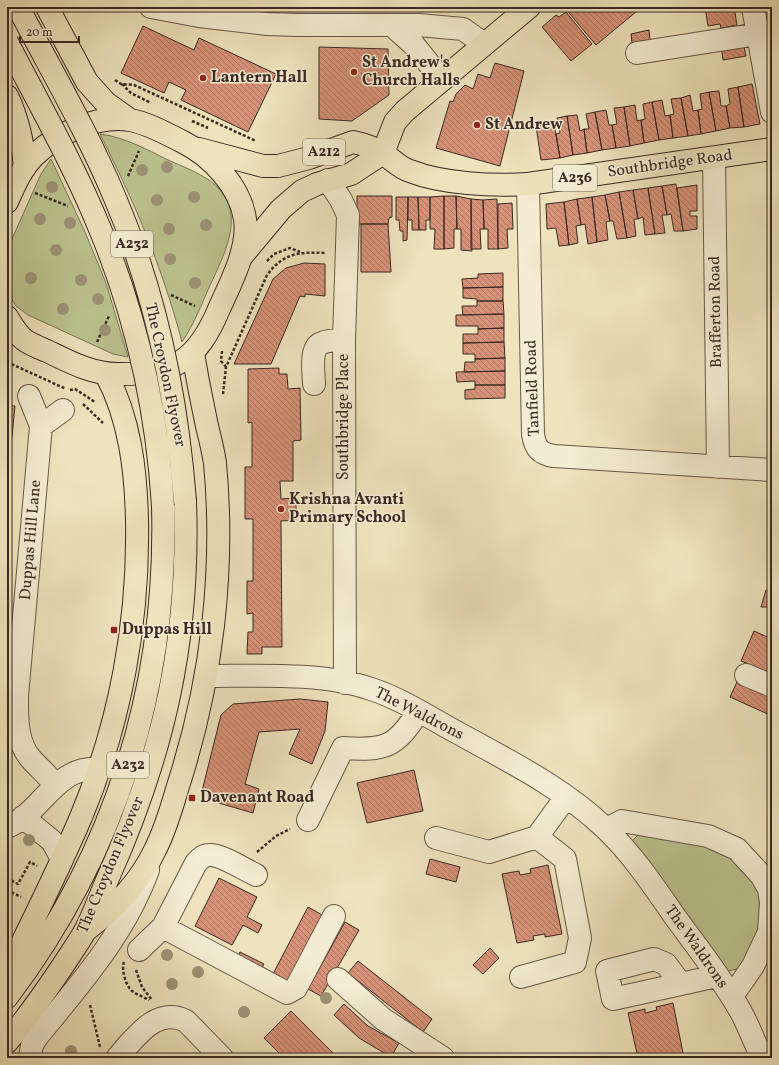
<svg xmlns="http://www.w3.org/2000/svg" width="779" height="1065" viewBox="0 0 779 1065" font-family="Vollkorn,serif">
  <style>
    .green { fill: #bbc38f; stroke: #7a7658 }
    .building { fill: url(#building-back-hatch); stroke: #3a2922 }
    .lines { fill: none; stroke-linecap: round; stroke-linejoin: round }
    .minor-casing { stroke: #675848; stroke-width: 24 }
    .major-casing { stroke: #3a2922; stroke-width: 24 }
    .highway-casing { stroke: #3a2922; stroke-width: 24 }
    .path { stroke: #3a2922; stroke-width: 2.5; stroke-dasharray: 3 2; stroke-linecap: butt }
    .minor { stroke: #f4edd3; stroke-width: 22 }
    .major { stroke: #eee3bc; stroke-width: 22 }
    .highway { stroke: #eee3bc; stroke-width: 22 }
    .highway-bridge-casing { stroke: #3a2922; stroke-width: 24; stroke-linecap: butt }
    .highway-bridge { stroke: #eee3bc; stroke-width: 22 }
    .tree { fill: #9d9276 }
    .poi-dot { fill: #8f2418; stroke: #f4edd3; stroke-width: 1.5 }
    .labels { text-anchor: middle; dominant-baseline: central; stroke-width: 3; stroke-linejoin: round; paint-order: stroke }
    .shield { fill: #f4edd3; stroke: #726457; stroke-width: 1 }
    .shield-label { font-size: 15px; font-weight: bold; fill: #3a2922 }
    .poi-label { font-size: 16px; font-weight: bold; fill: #3a2922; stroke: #f4edd3; text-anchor: start }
    .street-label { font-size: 16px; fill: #3a2922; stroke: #f4edd3 }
  </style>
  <defs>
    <pattern id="building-back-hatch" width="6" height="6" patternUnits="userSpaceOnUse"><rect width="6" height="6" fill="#d69278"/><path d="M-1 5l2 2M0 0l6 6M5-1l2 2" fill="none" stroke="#af7762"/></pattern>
  </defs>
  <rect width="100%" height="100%" fill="#eee3bc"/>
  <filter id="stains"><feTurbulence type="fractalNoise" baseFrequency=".005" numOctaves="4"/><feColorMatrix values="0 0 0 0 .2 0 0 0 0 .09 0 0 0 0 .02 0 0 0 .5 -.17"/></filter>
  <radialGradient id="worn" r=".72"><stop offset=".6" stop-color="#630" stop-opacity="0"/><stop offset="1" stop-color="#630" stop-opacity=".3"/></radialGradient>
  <path class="green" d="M100 134C124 137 146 149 168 160 182 166 197 172 209 180 247 208 228 246 213 279 203 300 195 323 182 342 163 269 134 201 100 134Z
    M51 159 85 232 106 283 128 357 113 354 28 315 16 306 7 292V250L41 174Z
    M638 835 710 846 742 865 759 889 760 934 741 968 725 972 631 842Z"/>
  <path class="building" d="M564 7H642L596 45Z
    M705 7H734L737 25 721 28 720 24 708 26Z
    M566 12 592 44 571 61 542 27 556 15 559 17Z
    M143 26 194 50 199 38 276 74 248 132 181 100 186 90 169 82 164 93 121 73Z
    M649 30 650 40 632 43 631 34Z
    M743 42 746 56 723 60 721 46Z
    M319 47 388 49 389 95 352 121 319 119Z
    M495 63 524 71 500 166 436 148 450 101 453 102 456 94 465 85 473 89 478 74 490 78Z
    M752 84 760 124 744 127 738 87Z
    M738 87 744 127 730 128 726 106 730 104 728 89Z
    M719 91 721 106H726L730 128 716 131 709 92Z
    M709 92 716 131 701 134 698 110 702 109 700 94Z
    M690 95 693 111 698 110 701 134 688 136 681 98Z
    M681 98 688 136 673 138 670 115 674 114 671 99Z
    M662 100 665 116 670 115 673 138 659 140 652 102Z
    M652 102 659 140 644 143 641 120 645 119 643 104Z
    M635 105 637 121 641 120 644 143 630 146 624 107Z
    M624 107 630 146 616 148 612 125 617 124 614 108Z
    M606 110 609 125H612L616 148 602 150 595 112Z
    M595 112 602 150 587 153 584 129H589L586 114Z
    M577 115 580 131 584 129 587 153 573 155 567 116Z
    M567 116 573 155 560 158 556 134 560 133 557 118Z
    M554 123 560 158 541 160 536 126Z
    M676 184 683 231H674L671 214 667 215 662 186Z
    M697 185V211H690V216H697V229L683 231 677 188Z
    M662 186 667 215H662L665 233 655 234 648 188Z
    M648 188 655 234 645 235 643 217 638 219 633 190Z
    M633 190 638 219H634L636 236 627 238 619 192Z
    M619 192 627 238 617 239 613 221H610L605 195Z
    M605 195 610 221 606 222 608 240 597 242 592 197Z
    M357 196H392V217L389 218 388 224H357Z
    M444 196V249H434L435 229H430V197Z
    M444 196H456L457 229H454V248L444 249Z
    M456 196 471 199 472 251 461 250V229H457Z
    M396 197H408L407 240 403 241V231H400L399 220H396Z
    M408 197H418L419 230H412V220H408Z
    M418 197H430V220H426V230H419Z
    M592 197 597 242 588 244 585 224 581 225 577 199Z
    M471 199 483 200 484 229H480L481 249H471Z
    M497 199 498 249H488V229H484L483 200Z
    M577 199 581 225 576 226 578 243 569 245 564 202Z
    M564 202 569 245 559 246 556 228 547 229 546 204Z
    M512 203 513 229H507L508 248 498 249V204Z
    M361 224H388L391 272H361Z
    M304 263 325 264V296L305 294V297L300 296 271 364H234L273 279 286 268Z
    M503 273V287L463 288 462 279 478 278V274Z
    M503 287V301H477V299L463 298V288Z
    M477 301H503L504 314 463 315 462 306H477Z
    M504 314V328L478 329V326H456V315Z
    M504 328V342L463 343V334H478V329Z
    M504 342 505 358 475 359V354H463V343Z
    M505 358V371L464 372 465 362H475V359Z
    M279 368V374H287L288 389 300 388 301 440 293 441V481H280L281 499 296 498V520L281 521 282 647H262V654H247L248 632H253V613L247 614V581H253V519H245V467H252V422L248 423V369Z
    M505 371V385H475V381L457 382 456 372Z
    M475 385H505V398L465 399V390L475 389Z
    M7 405 15 406 7 486Z
    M766 590H772V607H761Z
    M754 631 772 639V674L741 661Z
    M737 682 772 698V716L730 697Z
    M300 699 328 702 325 731 312 764 289 754 300 729 259 732 245 784 259 789 253 813 219 803 221 796 202 791 221 715 233 704Z
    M414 770 423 811 367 823 357 783Z
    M430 859 460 867 456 882 426 874Z
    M548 865 562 934 545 937V934L533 936 534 940 517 943 502 874 519 871 520 875 531 873 530 869Z
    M219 878 257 897 247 917 262 925 258 933 243 925 232 945 195 926Z
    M308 907 322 915 288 982 273 974Z
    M345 922 359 930 321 996 308 989Z
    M490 948 499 958 483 974 473 965Z
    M240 952 264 964 260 971 236 959Z
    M358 961 432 1019 423 1032 348 973Z
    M673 1003 684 1058H638L628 1013 645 1009V1013L657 1010 656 1007Z
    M344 1004 368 1026 399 1043 391 1057 359 1038 334 1015Z
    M291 1011 338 1058H284L264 1038Z"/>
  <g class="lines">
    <defs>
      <path id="minor" d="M151 7 199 16 267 24 298 25H419L463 29 484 44
        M753 7 772 112
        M393 26 414 45 442 80
        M637 53 758 34
        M714 158 718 467
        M328 180 341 200 348 215 344 340 345 683
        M528 184 533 434C535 448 540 454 554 456L772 470
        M314 384C314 374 309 347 322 343 328 340 337 340 344 340
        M29 396 41 426
        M746 675 772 686
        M206 676C258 676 322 672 371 689 402 699 430 718 458 733 509 761 565 789 606 829 632 854 653 885 673 914 696 946 722 978 741 1012 749 1027 755 1043 762 1058
        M55 785C48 775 39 768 31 759 16 742 17 717 17 696L41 426 63 410
        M23 817 52 841 62 859
        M308 820 343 748C385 751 396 747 418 712
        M7 827C41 814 55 766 98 769
        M607 829 622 821 708 836 737 849 761 875 769 889 771 903 769 932 753 966 737 989 730 994
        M436 838 489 852 537 837
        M163 927 287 993 296 988 334 916
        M139 950 163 927 196 863C200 859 203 855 209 855 221 854 245 870 256 875
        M521 977 575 962 580 938 565 859 537 837 566 797
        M338 979 383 1019 443 1058
        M680 983 666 964 654 959 607 971 613 999 717 976
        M30 1058 32 1045 37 1037C79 985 125 934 148 870
        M117 1058C135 1038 156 1006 186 1021L222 1058"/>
      <path id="major" d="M47 7 87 82 106 103 130 120
        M199 149 263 166H278L309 158 353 142C363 144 376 149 384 154 393 160 400 168 410 171 443 184 492 186 528 184L772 149
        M7 202C14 186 21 169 34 156 57 133 97 115 130 120 148 123 167 134 183 142 211 156 240 186 245 219 249 249 231 282 219 309 197 361 174 375 117 374 92 374 70 362 47 351 40 348 32 345 26 341 18 336 12 325 7 317
        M241 257 281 209 302 191 317 184 351 174 383 153 395 122 405 111 529 7"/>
      <path id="highway" d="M7 96C18 119 23 142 25 167
        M85 931C114 909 139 884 155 850 166 829 172 806 179 783 212 680 225 570 215 463 213 450 210 438 207 426 202 402 197 378 193 353
        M7 974C32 922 58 871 81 817 120 724 139 622 137 521 136 471 130 419 106 374
        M7 997C116 853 168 685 163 506
        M7 1042C28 1017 46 991 64 964 71 953 79 942 85 931 94 914 100 896 108 878 164 753 190 638 185 501"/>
    </defs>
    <use href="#minor" class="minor-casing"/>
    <use href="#major" class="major-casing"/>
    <use href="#highway" class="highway-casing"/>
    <path class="path" d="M115 80 121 84 134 85 256 141
      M122 84 131 93 151 103
      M192 121 208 128
      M128 176 139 151
      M35 193 68 206
      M267 261 274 254 290 248 300 252
      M171 295 195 306
      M97 342 109 316
      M222 351 221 361 226 367
      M7 362 66 389
      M70 390 75 389 95 402
      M223 394 226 367 267 275C284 252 300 252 326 253
      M83 404 103 423
      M257 852 276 836 290 829
      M7 878 18 884 30 862 37 866
      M7 890 21 897
      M124 962C121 970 126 986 132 991 137 995 144 997 149 1000
      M136 970 142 987 152 1000
      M90 1005 100 1047"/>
    <use href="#minor" class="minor"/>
    <use href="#major" class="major"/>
    <use href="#highway" class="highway"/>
    <defs>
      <path id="highway-bridge" d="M18 7C51 70 88 133 115 198 156 294 177 397 185 501
        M7 42C39 104 74 165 100 229 137 318 157 410 163 506"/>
    </defs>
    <use href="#highway-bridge" class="highway-bridge-casing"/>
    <use href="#highway-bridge" class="highway-bridge"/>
  </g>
  <g class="tree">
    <circle cx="167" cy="167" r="6"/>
    <circle cx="142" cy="170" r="6"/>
    <circle cx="52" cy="187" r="6"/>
    <circle cx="194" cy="197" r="6"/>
    <circle cx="157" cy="200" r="6"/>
    <circle cx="40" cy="219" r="6"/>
    <circle cx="70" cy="223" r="6"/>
    <circle cx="206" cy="225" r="6"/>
    <circle cx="169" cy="229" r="6"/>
    <circle cx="56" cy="250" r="6"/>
    <circle cx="170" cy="259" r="6"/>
    <circle cx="31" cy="278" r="6"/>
    <circle cx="81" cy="280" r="6"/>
    <circle cx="195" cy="283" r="6"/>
    <circle cx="98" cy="299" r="6"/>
    <circle cx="63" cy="309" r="6"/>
    <circle cx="105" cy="330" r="6"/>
    <circle cx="29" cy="840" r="6"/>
    <circle cx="167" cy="955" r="6"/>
    <circle cx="198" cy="972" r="6"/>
    <circle cx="172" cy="984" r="6"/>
    <circle cx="326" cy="998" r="6"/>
    <circle cx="244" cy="1012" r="6"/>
    <circle cx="71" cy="1051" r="6"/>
  </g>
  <g class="poi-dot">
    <circle cx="354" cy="72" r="4"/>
    <circle cx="203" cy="78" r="4"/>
    <circle cx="477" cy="125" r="4"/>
    <circle cx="281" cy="509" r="4"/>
    <rect x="110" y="626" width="8" height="8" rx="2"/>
    <rect x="188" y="794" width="8" height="8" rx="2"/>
  </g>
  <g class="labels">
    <g class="shield">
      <rect x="303" y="139" width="42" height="26" rx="3"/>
      <rect x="553" y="165" width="44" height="26" rx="3"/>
      <rect x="111" y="231" width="42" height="26" rx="3"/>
      <rect x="107" y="752" width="42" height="26" rx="3"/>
    </g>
    <g class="shield-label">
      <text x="324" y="152">A212</text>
      <text x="575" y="178">A236</text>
      <text x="132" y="244">A232</text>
      <text x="128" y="765">A232</text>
    </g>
    <g class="poi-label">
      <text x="362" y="63">St Andrew's<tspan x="362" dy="18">Church Halls</tspan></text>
      <text x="211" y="78">Lantern Hall</text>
      <text x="485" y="125">St Andrew</text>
      <text x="289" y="500">Krishna Avanti<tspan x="289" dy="18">Primary School</tspan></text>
      <text x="122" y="630">Duppas Hill</text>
      <text x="200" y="798">Davenant Road</text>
    </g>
    <g class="street-label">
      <text transform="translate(670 164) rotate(-8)">Southbridge Road</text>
      <text transform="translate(716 312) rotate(-91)">Brafferton Road</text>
      <text transform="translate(165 375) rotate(78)">The Croydon Flyover</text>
      <text transform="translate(533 388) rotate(-92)">Tanfield Road</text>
      <text transform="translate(344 417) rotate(-90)">Southbridge Place</text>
      <text transform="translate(31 540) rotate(-85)">Duppas Hill Lane</text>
      <text transform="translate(419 714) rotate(27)">The Waldrons</text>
      <text transform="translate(111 865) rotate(-67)">The Croydon Flyover</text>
      <text transform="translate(696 947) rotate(55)">The Waldrons</text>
    </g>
  </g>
  <rect width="779" height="1065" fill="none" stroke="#eee3bc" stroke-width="24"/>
  <rect x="8" y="8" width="763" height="1049" fill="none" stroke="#3a2922" stroke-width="2"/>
  <rect x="12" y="12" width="755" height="1041" fill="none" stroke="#3a2922"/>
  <path d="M20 36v6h59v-6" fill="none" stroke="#3a2922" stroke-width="2"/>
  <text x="26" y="36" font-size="12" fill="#3a2922" stroke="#f4edd3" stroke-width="3" paint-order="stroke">20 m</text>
  <rect width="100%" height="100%" filter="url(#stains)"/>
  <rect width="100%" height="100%" fill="url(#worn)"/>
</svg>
